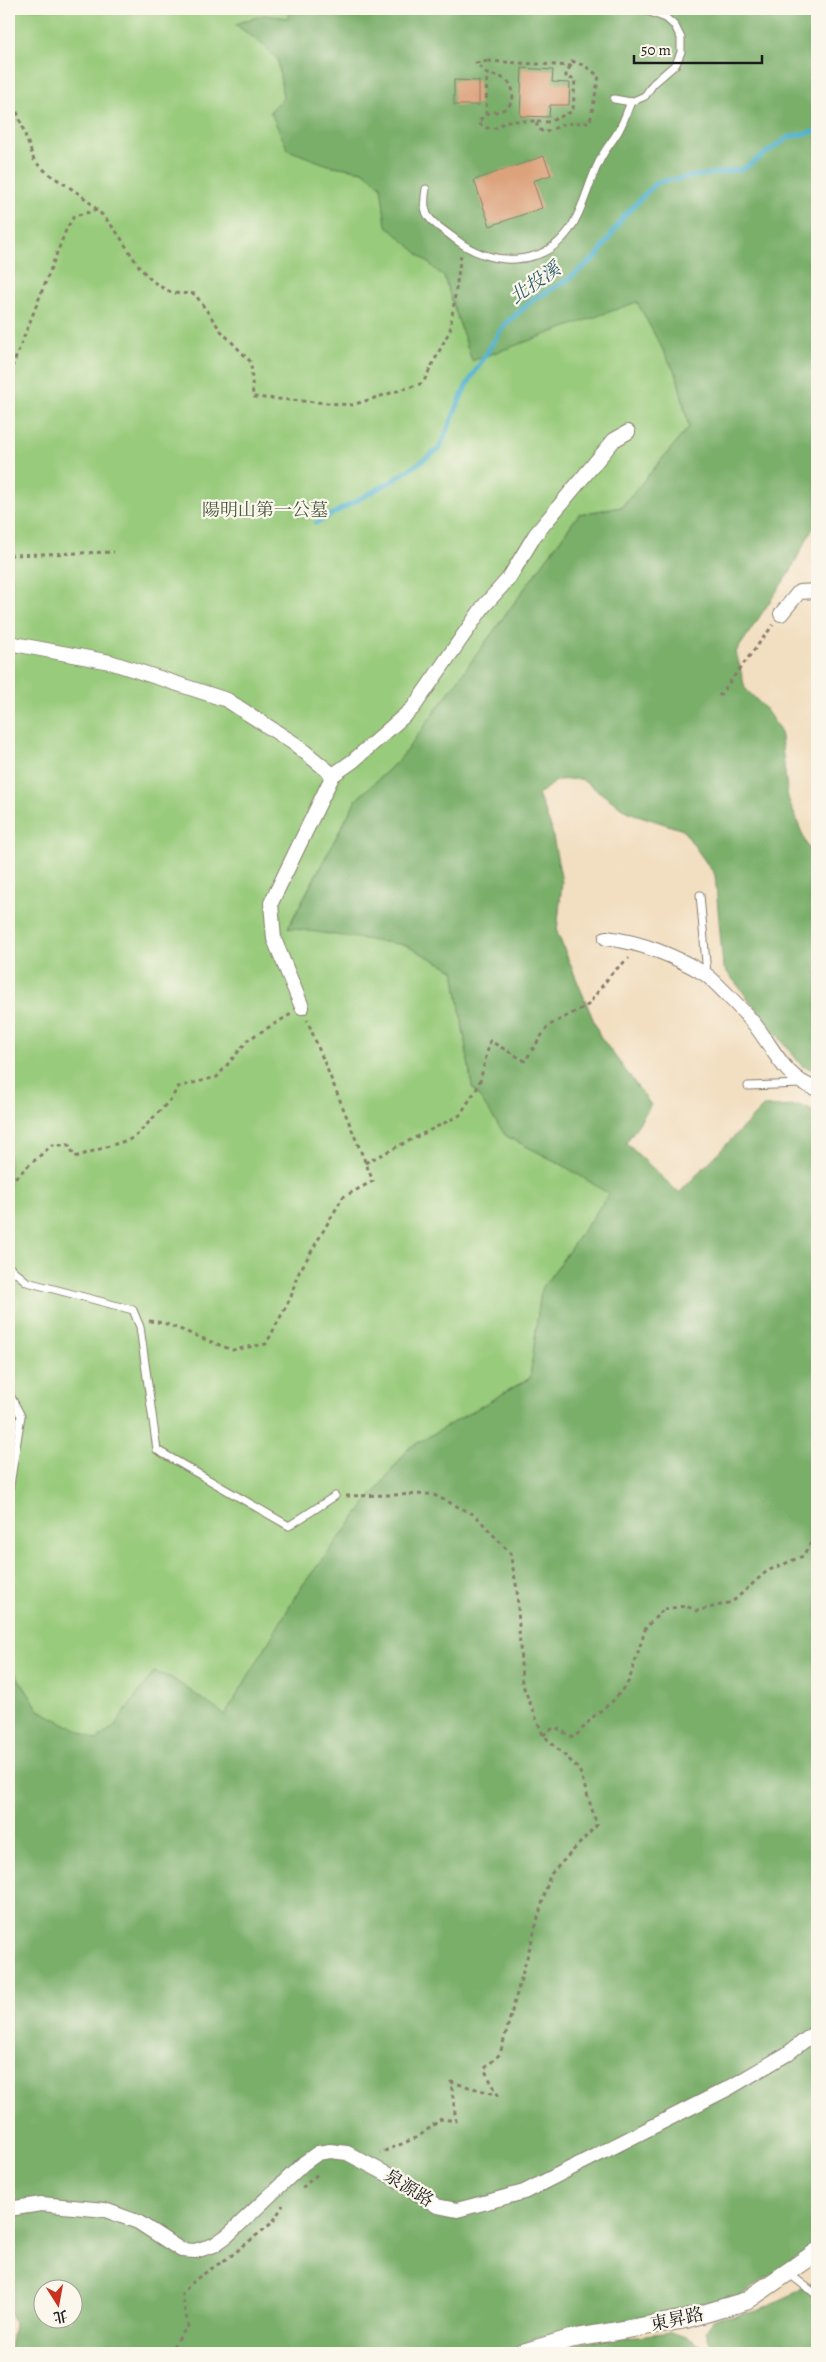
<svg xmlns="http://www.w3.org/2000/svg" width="826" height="2362" viewBox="0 0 826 2362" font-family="Alegreya,'Noto Serif TC',serif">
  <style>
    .green { fill: #99cb7b; stroke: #5a744c }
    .forest { fill: #7aaf6b; stroke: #4b6644; fill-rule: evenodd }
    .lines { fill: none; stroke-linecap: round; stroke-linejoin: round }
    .stream { stroke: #4fb1ce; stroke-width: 5 }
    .building { fill: #dca27b }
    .service-casing { stroke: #877d6e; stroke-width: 9 }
    .minor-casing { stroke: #877d6e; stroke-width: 16 }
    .tertiary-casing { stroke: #877d6e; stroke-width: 20 }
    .path { stroke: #877d6e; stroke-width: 3; stroke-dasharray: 4 4; stroke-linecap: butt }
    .service { stroke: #fff; stroke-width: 7 }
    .minor { stroke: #fff; stroke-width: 14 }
    .tertiary { stroke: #fff; stroke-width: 18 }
    .labels { text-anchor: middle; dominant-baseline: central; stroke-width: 4.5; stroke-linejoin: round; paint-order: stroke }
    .park-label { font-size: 18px; fill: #48593d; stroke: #fbf7ec }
    .street-label { font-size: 18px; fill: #1c1c1c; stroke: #fbf7ec }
    .water-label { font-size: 19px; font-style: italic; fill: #335f6c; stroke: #fbf7ec }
  </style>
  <rect width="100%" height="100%" fill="#fbf7ec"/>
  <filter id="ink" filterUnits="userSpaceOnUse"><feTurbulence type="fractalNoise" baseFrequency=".02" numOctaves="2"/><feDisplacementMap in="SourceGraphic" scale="10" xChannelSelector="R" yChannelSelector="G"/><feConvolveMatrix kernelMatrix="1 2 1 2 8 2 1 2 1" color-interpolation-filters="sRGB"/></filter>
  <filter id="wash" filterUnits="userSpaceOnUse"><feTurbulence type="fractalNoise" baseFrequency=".0096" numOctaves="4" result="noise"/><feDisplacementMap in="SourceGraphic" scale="20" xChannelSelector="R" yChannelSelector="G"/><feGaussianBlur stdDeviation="1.12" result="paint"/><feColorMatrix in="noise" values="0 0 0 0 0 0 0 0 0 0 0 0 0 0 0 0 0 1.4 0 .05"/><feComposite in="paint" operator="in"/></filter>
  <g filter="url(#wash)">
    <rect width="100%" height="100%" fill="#f2dec0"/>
    <path class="green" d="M9 9H291L287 18 264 15 235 24 262 44 278 60 283 98 328 165 363 171 381 186 387 225 444 277 472 360 637 301 677 376 689 427 621 507 579 514 401 758 356 800 288 927 405 945 454 970 472 1086 506 1136 561 1164 610 1193 541 1290 530 1378 409 1448 302 1586 225 1716 172 1678 154 1672 115 1725 97 1741 39 1710 9 1664Z"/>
    <path class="forest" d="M291 9H817V525L811 531 791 570 736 652 745 688 764 707 780 730 788 798 807 846 817 861V1071L802 1066 723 967 715 875 683 830 628 812 581 779 557 780 538 795 551 827 562 882 557 932 600 1036 651 1105 626 1143 679 1193 763 1107 801 1106 817 1113V2244L740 2296 674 2316 572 2330 538 2337 508 2353H9L14 2324 9 2311V1664L39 1710 97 1740 115 1725 154 1672 172 1678 225 1715 302 1586 409 1448 530 1378 541 1290 609 1194 561 1164 506 1136 472 1087 454 970 405 945 288 928 356 800 401 758 579 514 622 507 689 427 677 376 637 302 472 361 444 277 386 225 381 186 363 171 328 165 288 150 270 111 283 98 278 60 262 44 235 24 264 15 287 18ZM42 2290H72V2320H42Z
      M817 2278V2353H713L706 2331 714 2319 754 2312 793 2294Z
      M671 2332 687 2337 702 2346 703 2353H549L585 2342Z"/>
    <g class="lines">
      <path class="stream" d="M316 523 394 480 439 449 465 388 504 325 534 299 566 281 597 256 623 217 657 182 743 169 789 137 817 131"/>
    </g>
    <g id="blocks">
      <path class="building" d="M522 68 553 70 552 82 570 83 569 105H550L549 117 520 116Z
        M454 80 479 81V105H454Z
        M544 156 551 175 533 181 542 208 490 226 474 180Z"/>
    </g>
  </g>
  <g filter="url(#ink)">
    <use href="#blocks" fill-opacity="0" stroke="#877d6e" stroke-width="1"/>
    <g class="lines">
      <defs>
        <path id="service" d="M614 99 631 102
          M631 102 645 96 653 84 676 64 681 52V38L675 26 666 18 642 9
          M426 189C420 220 434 222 455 239 491 267 543 268 570 229 584 208 588 184 599 162 604 150 613 141 619 130 624 121 627 111 631 102
          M700 895 707 974
          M748 1086 801 1084
          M9 1267 27 1282 133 1310 140 1327 157 1450 289 1526 335 1496
          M9 1393 21 1416 9 1491
          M788 2273 817 2295"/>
        <path id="minor" d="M781 614 799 592 817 591
          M9 643 110 662 227 700 295 744 333 775 271 903 274 939 302 1007
          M333 775 353 761 413 708 483 607 509 578 535 535 614 440 628 432
          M606 938C640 942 676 956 705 974 713 979 743 1011 751 1020 773 1045 782 1078 817 1089
          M9 2209 41 2204 105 2210 138 2222 181 2250 195 2251 214 2245 228 2235 304 2163 318 2153 330 2151 347 2153 396 2179 437 2206 457 2210 524 2192 729 2088 787 2054 817 2031"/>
        <path id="tertiary" d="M523 2353 570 2339 686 2319 746 2301 817 2252"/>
      </defs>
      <use href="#service" class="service-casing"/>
      <use href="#minor" class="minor-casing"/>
      <use href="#tertiary" class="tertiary-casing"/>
      <path class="path" d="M488 61 571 66 572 61 585 66 599 76 590 122 564 124 544 133 537 127V121H505L498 128H485L478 122 486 114 487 74 476 63Z
        M9 89 34 160C49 178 72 186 89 202 101 213 113 226 122 240 135 261 149 286 175 293 181 294 188 293 195 294L221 331 251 362 253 397 352 405 423 383 450 330 461 255
        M486 114C492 112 501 112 506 108 511 105 513 100 513 94 512 79 500 76 487 74
        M537 121 549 122 573 111 575 79 566 78V72L571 66
        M9 375 66 230 74 216 97 210
        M9 555 114 552
        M719 696 773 625
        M365 1163 460 1115 479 1085 490 1041 525 1061 548 1026 588 1005 612 973 629 958
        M9 1183 52 1145H69L75 1157 134 1138 171 1099 178 1087 217 1077 249 1039 291 1014
        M149 1321 164 1323 232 1350 266 1344 291 1297 297 1276 343 1197 373 1181 307 1020
        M346 1496 432 1494 475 1515 510 1553 517 1589 522 1683 543 1735 579 1769 597 1825 550 1875 500 2054 484 2069 498 2095 451 2082 456 2121 441 2119 418 2137 380 2153
        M664 1609 686 1606 697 1611 732 1602 767 1571 803 1556 817 1532
        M543 1735 555 1727 574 1738 593 1717 614 1700 629 1681 646 1627 664 1609
        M302 2188 318 2174
        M168 2353 188 2326 182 2293 196 2279 232 2255 273 2222 283 2205"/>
      <use href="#service" class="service"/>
      <use href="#minor" class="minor"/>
      <use href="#tertiary" class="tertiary"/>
    </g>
  </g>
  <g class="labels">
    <g class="park-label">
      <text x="265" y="510">陽明山第一公墓</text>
    </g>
    <g class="street-label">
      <text transform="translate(409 2188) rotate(32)">泉源路</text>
      <text transform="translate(677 2319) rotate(-12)">東昇路</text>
    </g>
    <g class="water-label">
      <text transform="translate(535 283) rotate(-35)">北投溪</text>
    </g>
  </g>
  <rect width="826" height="2362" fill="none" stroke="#fbf7ec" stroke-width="30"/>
  <g transform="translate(58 2304) rotate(169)"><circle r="24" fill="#fbf7ec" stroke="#a29f99"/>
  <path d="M0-4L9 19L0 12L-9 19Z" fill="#c8321e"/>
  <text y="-8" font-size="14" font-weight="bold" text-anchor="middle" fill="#1c1c1c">北</text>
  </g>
  <path d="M634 55v8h128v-8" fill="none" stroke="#1c1c1c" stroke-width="2.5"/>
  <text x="641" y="55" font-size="15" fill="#1c1c1c" stroke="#fbf7ec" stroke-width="4" paint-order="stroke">50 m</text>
</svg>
